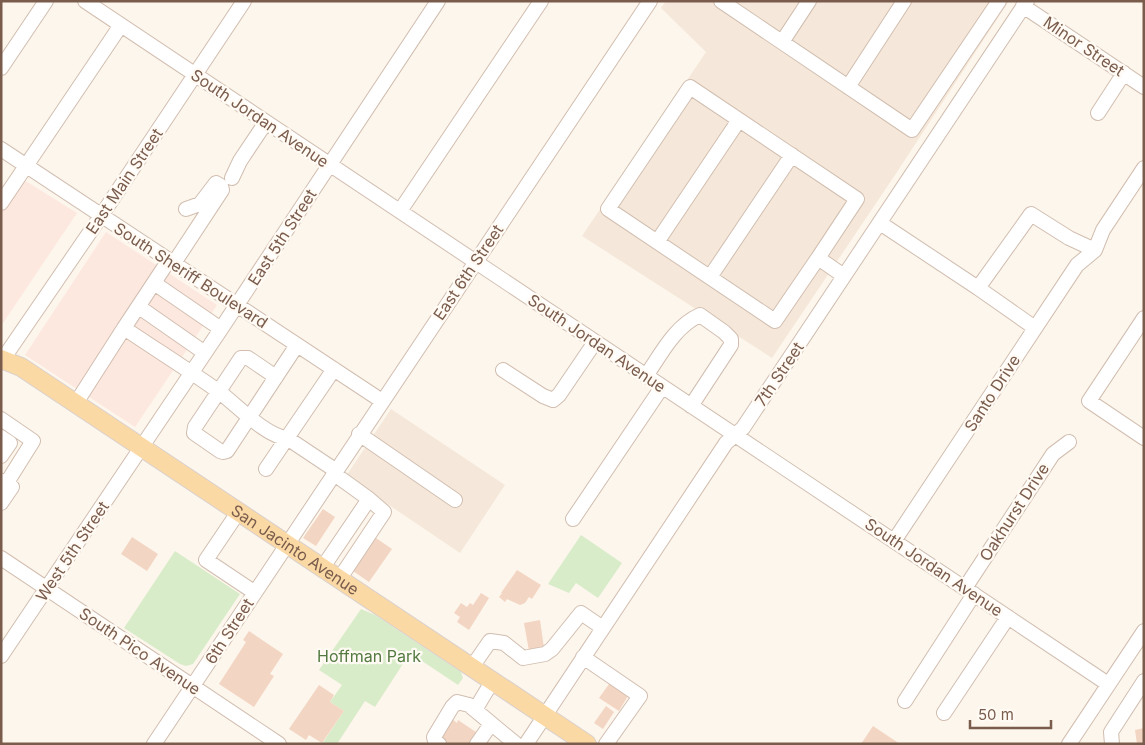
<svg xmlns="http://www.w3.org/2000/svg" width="1145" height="745" viewBox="0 0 1145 745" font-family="Inter,sans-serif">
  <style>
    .residential { fill: #f5e8da }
    .commercial { fill: #fde8e0 }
    .green { fill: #d8ecc9 }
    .building { fill: #f3d5c3 }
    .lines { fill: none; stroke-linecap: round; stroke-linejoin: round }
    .minor-casing { stroke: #d1beb0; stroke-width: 16 }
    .major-casing { stroke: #dad1cd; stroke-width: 20 }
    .minor { stroke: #fff; stroke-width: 14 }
    .major { stroke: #fbd9a5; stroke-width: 18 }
    .labels { text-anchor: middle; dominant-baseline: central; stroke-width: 4.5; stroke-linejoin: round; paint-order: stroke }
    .street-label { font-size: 16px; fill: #7a5c4d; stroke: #fffaf3 }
    .park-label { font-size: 16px; fill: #537a41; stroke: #fffaf3 }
  </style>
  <rect width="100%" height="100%" fill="#fdf6ec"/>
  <path class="residential" d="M666 1H1009L895 175 772 358 582 236 706 52 661 8Z
    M391 409 505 485 460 553 346 476Z"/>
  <path class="commercial" d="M24 180 77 213 1 326V213Z
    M106 232 217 305 135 427 25 355Z"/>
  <path class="green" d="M581 535 622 563 598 598 576 583 569 593 548 584Z
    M175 551 240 594 193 664 186 666 180 664 124 628Z
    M361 609 375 615 461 672 463 678 458 685 410 653 375 707 365 701 337 744H322L344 711 330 702 342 685 319 670Z"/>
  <path class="building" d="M323 509 335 517 316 546 303 538Z
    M132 537 158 554 147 571 121 554Z
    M376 538 392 549 369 582 353 571Z
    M517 570 541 585 532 599 529 597 525 603 520 605 507 599 505 602 499 597 502 593H501Z
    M481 593 489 598 469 630 457 622 460 617 454 613 461 603 467 607 470 603 473 605Z
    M540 620 544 648 529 651 524 623Z
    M249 631 283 654 270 674 274 676 254 707 219 684 246 642 243 640Z
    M609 684 628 696 619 711 599 698Z
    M319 685 334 695 330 702 344 711 322 743 309 735 306 740 289 729Z
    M606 706 614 712 603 729 594 723Z
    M452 719 457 723 458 720 479 734 473 744H449L440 738Z
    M873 726 900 744H861Z
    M1144 728V744H1137L1135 730Z"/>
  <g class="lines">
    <defs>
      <path id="minor" d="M85 1 1108 684
        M721 1 912 130 999 1
        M1023 6 1144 87
        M782 42 809 1
        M1 68 46 1
        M848 87 904 1
        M1098 113 1124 73
        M1 149 382 401
        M232 178 240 161 266 122
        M1 203 121 25
        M400 211 541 1
        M880 223 978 288
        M657 242 739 120
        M818 258 775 321 608 209 690 87 857 199 818 258 844 276
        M169 260 124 328C155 349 187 369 218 391 235 403 266 437 287 438L266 469
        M174 263 222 190 221 186 216 183 200 204 186 209
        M710 277 792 155
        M154 283 221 329
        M139 307 205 353
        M1144 318 1089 401 1144 438
        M1035 328 978 288 1031 214 1069 238 1095 250
        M1 362 101 216 244 1
        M334 369 287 438 335 470
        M503 370 543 396 553 400 559 395 595 342
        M646 376C661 354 675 326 700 315L724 332 731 339V345L691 406
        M276 377 248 358H241L195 427 194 433 220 451 223 452 227 451 297 345
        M76 403 124 328
        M1 419 33 441 6 484
        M359 434 455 500
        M1 437 10 443 1 456
        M333 473 369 499 384 512 340 578
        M1 503 12 487 3 481
        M239 511 206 560 254 592
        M573 519 662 387
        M894 541 1077 265 1095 250 1103 230 1144 168
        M1 558 279 744
        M323 567 369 499
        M965 588 1053 454 1069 442
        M1 656 221 329 438 1
        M583 657 640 696 606 744
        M472 667 490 641 504 643 523 658 545 654 552 649 581 613 603 628
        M905 701 974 594
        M475 710 493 680
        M944 713 1008 617
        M154 744 650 1
        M439 744 435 741 434 737 452 707 457 702 469 705 516 744
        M477 744 491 724
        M526 744 726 443 743 428 1027 1
        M1069 744 1144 631
        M1112 744 1111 732 1144 681"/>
      <g id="major">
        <path id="s1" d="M1 359 21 367 587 744"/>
      </g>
    </defs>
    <use href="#minor" class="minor-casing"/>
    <use href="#major" class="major-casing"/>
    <use href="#minor" class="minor"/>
    <use href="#major" class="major"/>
  </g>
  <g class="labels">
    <g class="street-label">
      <text transform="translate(1084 46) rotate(34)">Minor Street</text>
      <text transform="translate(260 118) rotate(34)">South Jordan Avenue</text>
      <text transform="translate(124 181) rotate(-56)">East Main Street</text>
      <text transform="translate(282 237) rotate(-57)">East 5th Street</text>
      <text transform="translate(468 272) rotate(-56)">East 6th Street</text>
      <text transform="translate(191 275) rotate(33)">South Sheriff Boulevard</text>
      <text transform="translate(597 343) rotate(34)">South Jordan Avenue</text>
      <text transform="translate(779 374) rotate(-56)">7th Street</text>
      <text transform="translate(992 393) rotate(-57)">Santo Drive</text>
      <text transform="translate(1014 512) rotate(-57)">Oakhurst Drive</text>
      <text stroke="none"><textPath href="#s1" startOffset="351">San Jacinto Avenue</textPath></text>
      <text transform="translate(72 551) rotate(-56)">West 5th Street</text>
      <text transform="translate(934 567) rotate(34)">South Jordan Avenue</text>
      <text transform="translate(229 631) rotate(-57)">6th Street</text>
      <text transform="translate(140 651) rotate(34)">South Pico Avenue</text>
    </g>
    <g class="park-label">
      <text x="369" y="656">Hoffman Park</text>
    </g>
  </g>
  <rect width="1145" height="745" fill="none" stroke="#7a5c4d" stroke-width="5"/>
  <path d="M970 720v8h81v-8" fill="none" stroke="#7a5c4d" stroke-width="2.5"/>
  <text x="978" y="720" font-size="15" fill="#7a5c4d" stroke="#fffaf3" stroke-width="4" paint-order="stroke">50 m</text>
</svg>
